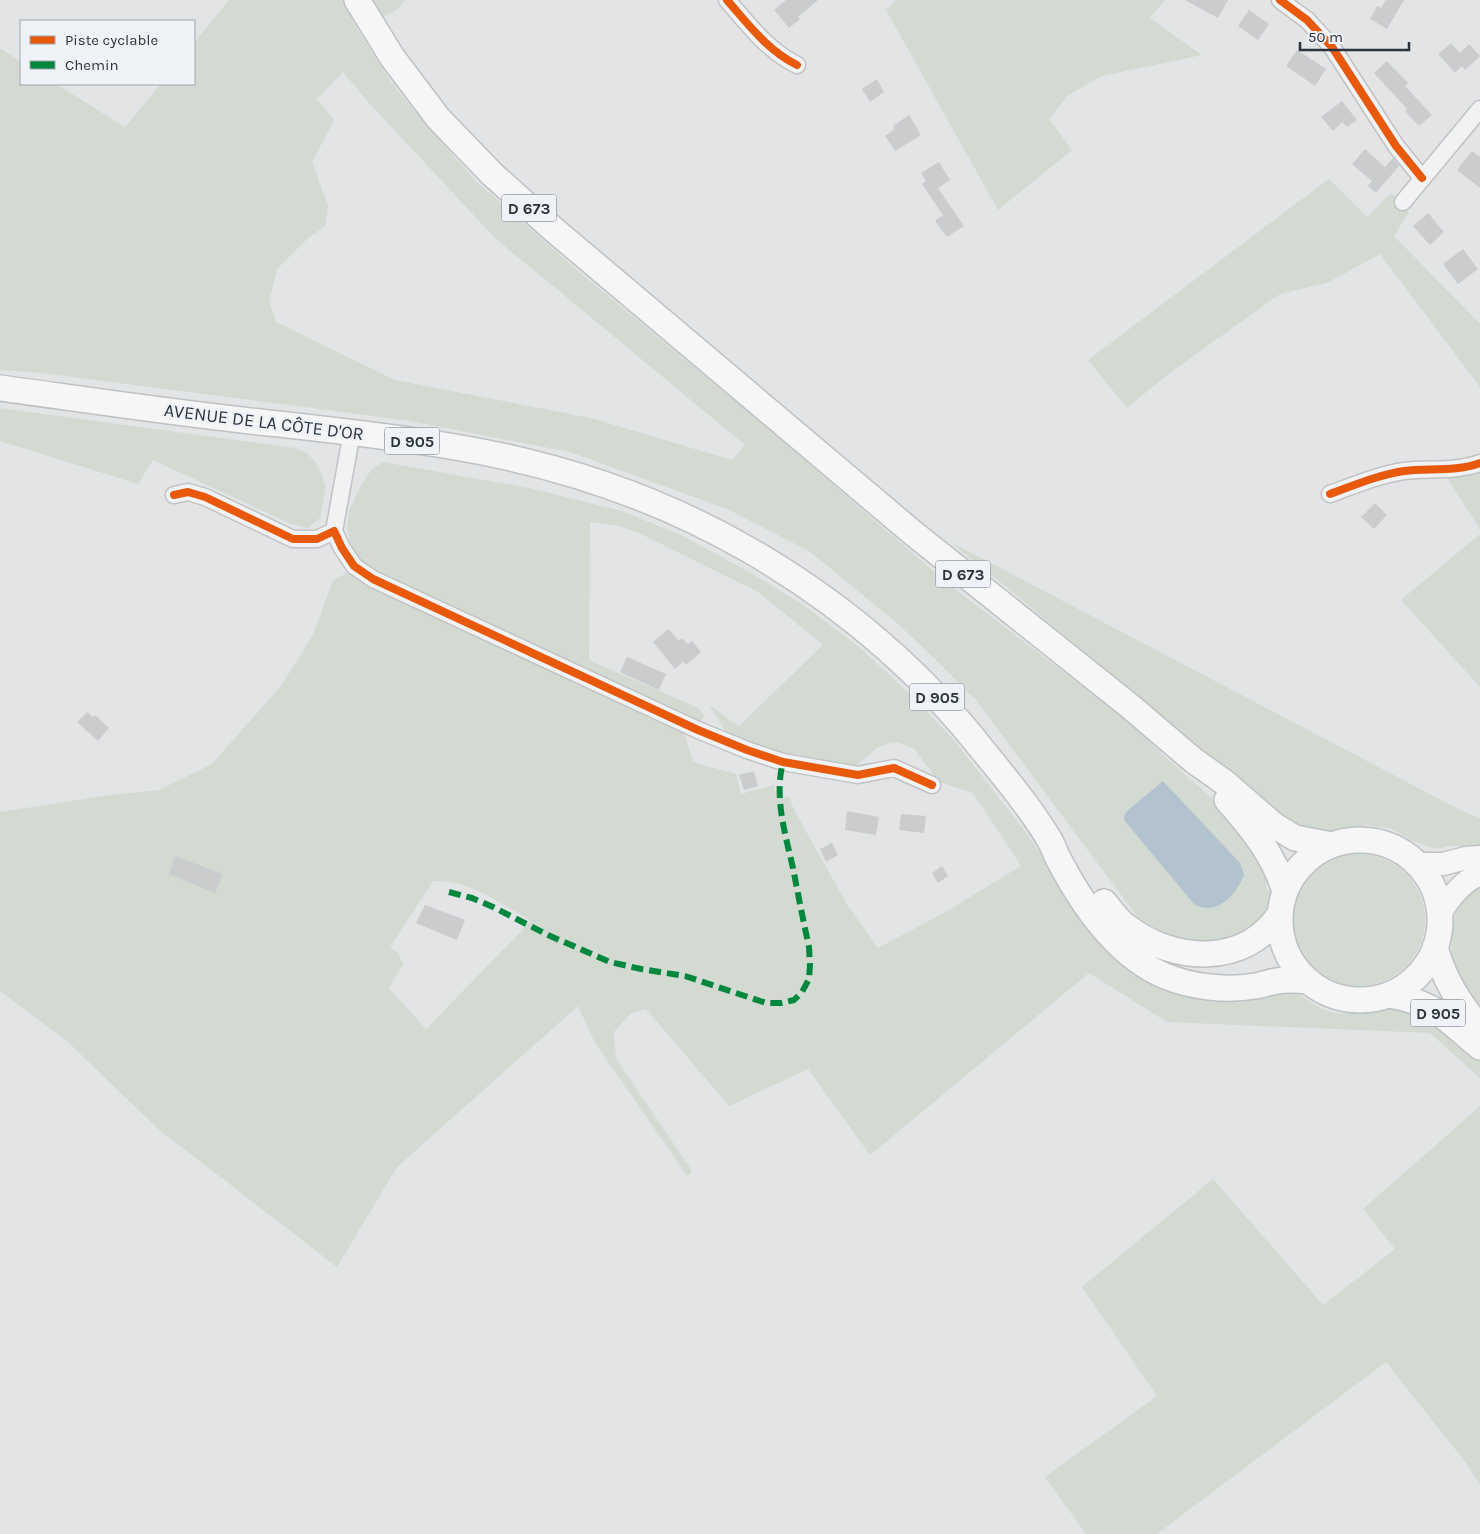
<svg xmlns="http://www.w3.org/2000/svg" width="1480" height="1534" viewBox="0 0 1480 1534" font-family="Karla,sans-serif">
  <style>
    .green { fill: #d3dad2; fill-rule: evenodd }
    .water { fill: #b2c2cf }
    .building { fill: #caccce }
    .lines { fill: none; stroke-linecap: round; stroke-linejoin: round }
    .minor-casing { stroke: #c0c2c4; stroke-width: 19 }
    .secondary-casing { stroke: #c0c2c4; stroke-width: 25 }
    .primary-casing { stroke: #bec1c4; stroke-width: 28 }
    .minor { stroke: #f1f2f4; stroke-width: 16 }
    .secondary { stroke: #f6f6f6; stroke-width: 22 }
    .primary { stroke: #f6f6f6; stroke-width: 25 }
    .quiet { stroke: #00873e; stroke-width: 6; stroke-dasharray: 12 6; stroke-linecap: butt }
    .cycleway-casing { stroke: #eff2f6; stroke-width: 11 }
    .cycleway { stroke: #e8590c; stroke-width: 8 }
    .labels { text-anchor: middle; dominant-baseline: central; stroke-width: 5; stroke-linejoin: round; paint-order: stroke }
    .shield { fill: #eff2f6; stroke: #656c75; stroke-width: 1 }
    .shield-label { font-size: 16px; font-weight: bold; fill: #2a333e }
    .street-label { font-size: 18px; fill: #2a333e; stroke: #eff2f6 }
  </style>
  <rect width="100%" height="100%" fill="#e2e4e6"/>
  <path class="green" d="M229 0H342L357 29 391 82 425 124 476 181 578 271 763 424 946 582 1138 729 1162 754 1214 800 1250 846 1268 875 1266 886 1274 900 1258 921 1233 940 1212 942 1183 939 1159 930 1139 919 976 700 933 657 897 623 809 551 727 509 570 452 404 420 41 373 0 370V48L21 62V84H56L125 127 161 84H194V43ZM343 72 369 103 495 238 745 445 732 460 591 418 395 380 276 322 269 302 277 269 304 242 325 226 328 206 312 162 334 120 317 99Z
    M369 0H405L398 9 378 20Z
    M896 0H1165L1150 18 1202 55 1102 76 1068 95 1049 119 1072 150 998 210 886 10Z
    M1329 179 1367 217 1391 193 1409 212 1394 236 1480 324V387L1380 254 1329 282 1280 294 1171 372 1127 408 1088 360Z
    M0 408 295 448 307 453 317 464 326 486 320 518 308 528 291 524 153 460 138 484 0 441Z
    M383 462 534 489 622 511 681 535 758 577 809 609 859 647 912 696 953 739 1024 830 1110 952 1135 974 1166 988 1205 997 1231 1001 1287 990 1300 995 1320 1008 1338 1014 1399 1008 1409 1010 1446 1029 1480 1062V1078L1430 1033 1167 1022 1089 973 870 1155 808 1069 729 1106 646 1009 631 1013 614 1032 616 1058 692 1171 688 1177 595 1043 578 1006 397 1167 337 1267 158 1129 67 1041 0 991V812L110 795 159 790 212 764 281 686 313 635 333 580 347 573 683 729 693 762 736 774 741 794 774 785 777 800 789 796 794 810 848 906 878 948 944 913 1021 866 973 793 939 782 914 749 898 742 890 743 877 748 853 768 803 758 730 738 709 705 739 726 823 645 758 592 643 535 620 526 590 522 589 660 698 708 705 716 700 722H696L589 669 401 585 365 565 353 550 347 529 349 511 359 489 371 470ZM433 881C469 879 501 904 531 921L426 1029 389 988 403 964 398 953 390 947Z
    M1480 467V529L1447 478 1445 472Z
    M1480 534V687L1401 600Z
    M949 541 1460 810 1480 818V846H1451L1435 849 1413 841 1392 829 1366 825 1330 833 1308 830 1286 821 1021 599Z
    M1293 920a66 66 0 1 1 132 0a66 66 0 1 1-132 0Z
    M1480 885V1008C1471 998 1461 984 1456 972 1449 956 1450 919 1460 904 1465 896 1473 891 1480 885Z
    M1480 1106V1485L1466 1463 1386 1362 1157 1534H1086L1045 1477 1157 1396 1082 1287 1213 1179 1323 1305 1395 1249 1363 1209Z"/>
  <path class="water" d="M1163 781 1240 863 1244 875C1236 895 1216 917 1194 904L1124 820 1125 813Z"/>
  <path class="building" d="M786 0H818L798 17 800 19 789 28 774 10Z
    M1185 0H1228L1218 18Z
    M1386 0H1404L1387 29 1370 19 1377 6 1381 8Z
    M1249 10 1269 24 1258 40 1238 26Z
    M1451 43 1460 53 1469 44 1480 56 1465 70 1462 66 1455 73 1438 54Z
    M1297 50 1326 69 1315 86 1286 66Z
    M1387 61 1408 83 1405 86 1432 115 1419 126 1405 111 1407 109 1374 73Z
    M877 79 884 92 870 102 862 89Z
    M1342 101 1357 120 1347 127 1342 122 1333 131 1321 117Z
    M909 115 921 135 895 151 885 136 895 129 893 126Z
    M1365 149 1385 167 1393 158 1399 166 1376 193 1368 186 1372 181 1352 164Z
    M1472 151 1480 157V188L1457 170Z
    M939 162 950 180 938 188 964 226 947 237 935 221 943 215 922 184 926 181 921 173Z
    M1428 213 1444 232 1430 245 1413 226Z
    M1463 249 1478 269 1458 284 1443 264Z
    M1375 503 1387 515 1374 529 1361 517Z
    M668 629 679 641 682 638 688 644 692 641 701 652 686 665 683 662 675 669 653 642Z
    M627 657 666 674 659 690 620 672Z
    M87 712 93 717 95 715 109 728 98 741 77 722Z
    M754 771 758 786 744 790 739 775Z
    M847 811 879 817 876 835 845 830Z
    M901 814 926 816 924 833 899 830Z
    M832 843 838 855 826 862 820 849Z
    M175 856 223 874 215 893 169 874Z
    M942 866 948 876 938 883 932 873Z
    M425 905 465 920 457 940 416 923Z"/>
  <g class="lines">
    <defs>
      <path id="minor" d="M727 0C748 24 768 51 797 65
        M1280 0 1307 20 1332 47 1396 146 1422 178
        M1403 202 1480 109
        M1330 494C1355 485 1378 475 1404 471 1429 468 1456 472 1480 463
        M174 495 188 492 205 497 293 539H317L334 531 342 548 354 566 373 579 698 730 747 750 783 762 858 775 894 768 932 785
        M334 531 352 432"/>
      <path id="secondary" d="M1416 864H1443L1466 858 1480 857
        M1439 915C1450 898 1461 882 1480 874"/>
      <path id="primary" d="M357 0 392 57 438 118 492 174 553 229 913 533 1131 707 1193 760 1224 782 1275 826 1295 838 1332 845
        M0 388C81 399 161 411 242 420 313 428 384 435 455 447 557 464 659 498 749 550 839 602 921 671 985 753 1007 780 1031 809 1049 839 1053 845 1055 853 1059 860 1082 904 1117 956 1165 976 1192 987 1226 991 1255 986 1262 985 1269 982 1277 981 1287 979 1297 980 1308 981
        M1227 800C1251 827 1275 856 1285 892
        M1280 920a80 80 0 1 1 160 0a80 80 0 1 1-160 0Z
        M1104 902C1111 910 1118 921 1127 927 1174 963 1245 967 1280 914
        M1435 947C1444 980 1459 1002 1480 1029
        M1388 995C1434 1002 1446 1019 1480 1047"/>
    </defs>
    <use href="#minor" class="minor-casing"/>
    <use href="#secondary" class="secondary-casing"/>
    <use href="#primary" class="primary-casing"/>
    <use href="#minor" class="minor"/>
    <use href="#secondary" class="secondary"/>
    <use href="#primary" class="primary"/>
    <path class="quiet" d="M449 892 472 898 493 907 548 935 610 962 641 969 685 976 766 1003H781L794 1000 802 992 809 979 810 965 809 947C803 920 798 894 793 868 785 833 774 797 783 762"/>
    <defs>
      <path id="cycleway" d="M727 0C748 24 768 51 797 65
        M1280 0 1307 20 1332 47 1396 146 1422 178
        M1330 494C1355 485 1378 475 1404 471 1429 468 1456 472 1480 463
        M174 495 188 492 205 497 293 539H317L334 531 342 548 354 566 373 579 698 730 747 750 783 762 858 775 894 768 932 785"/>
    </defs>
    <use href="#cycleway" class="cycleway-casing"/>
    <use href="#cycleway" class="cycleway"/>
  </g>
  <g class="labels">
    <g class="shield">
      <rect x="501.5" y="194.5" width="55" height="27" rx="4"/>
      <rect x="384.5" y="427.5" width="55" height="27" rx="4"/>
      <rect x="935.5" y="560.5" width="55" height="27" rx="4"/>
      <rect x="909.5" y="683.5" width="55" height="27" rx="4"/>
      <rect x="1410.5" y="999.5" width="55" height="27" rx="4"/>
    </g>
    <g class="shield-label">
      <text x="529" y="208">D 673</text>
      <text x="412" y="441">D 905</text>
      <text x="963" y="574">D 673</text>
      <text x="937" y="697">D 905</text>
      <text x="1438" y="1013">D 905</text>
    </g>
    <g class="street-label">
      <text transform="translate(264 422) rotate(7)">AVENUE DE LA CÔTE D'OR</text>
    </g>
  </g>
  <rect x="20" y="20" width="175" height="65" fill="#eff2f6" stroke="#a0a6ac"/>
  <rect x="30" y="36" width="25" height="8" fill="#e8590c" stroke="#a0a6ac"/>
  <text x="65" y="45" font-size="15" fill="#2a333e">Piste cyclable</text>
  <rect x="30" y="61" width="25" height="8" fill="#00873e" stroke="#a0a6ac"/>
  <text x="65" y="70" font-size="15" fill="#2a333e">Chemin</text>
  <path d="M1300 42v8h109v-8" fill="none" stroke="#2a333e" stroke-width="2.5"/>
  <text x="1308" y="42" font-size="15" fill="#2a333e" stroke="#eff2f6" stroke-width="4" paint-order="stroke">50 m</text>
</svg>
